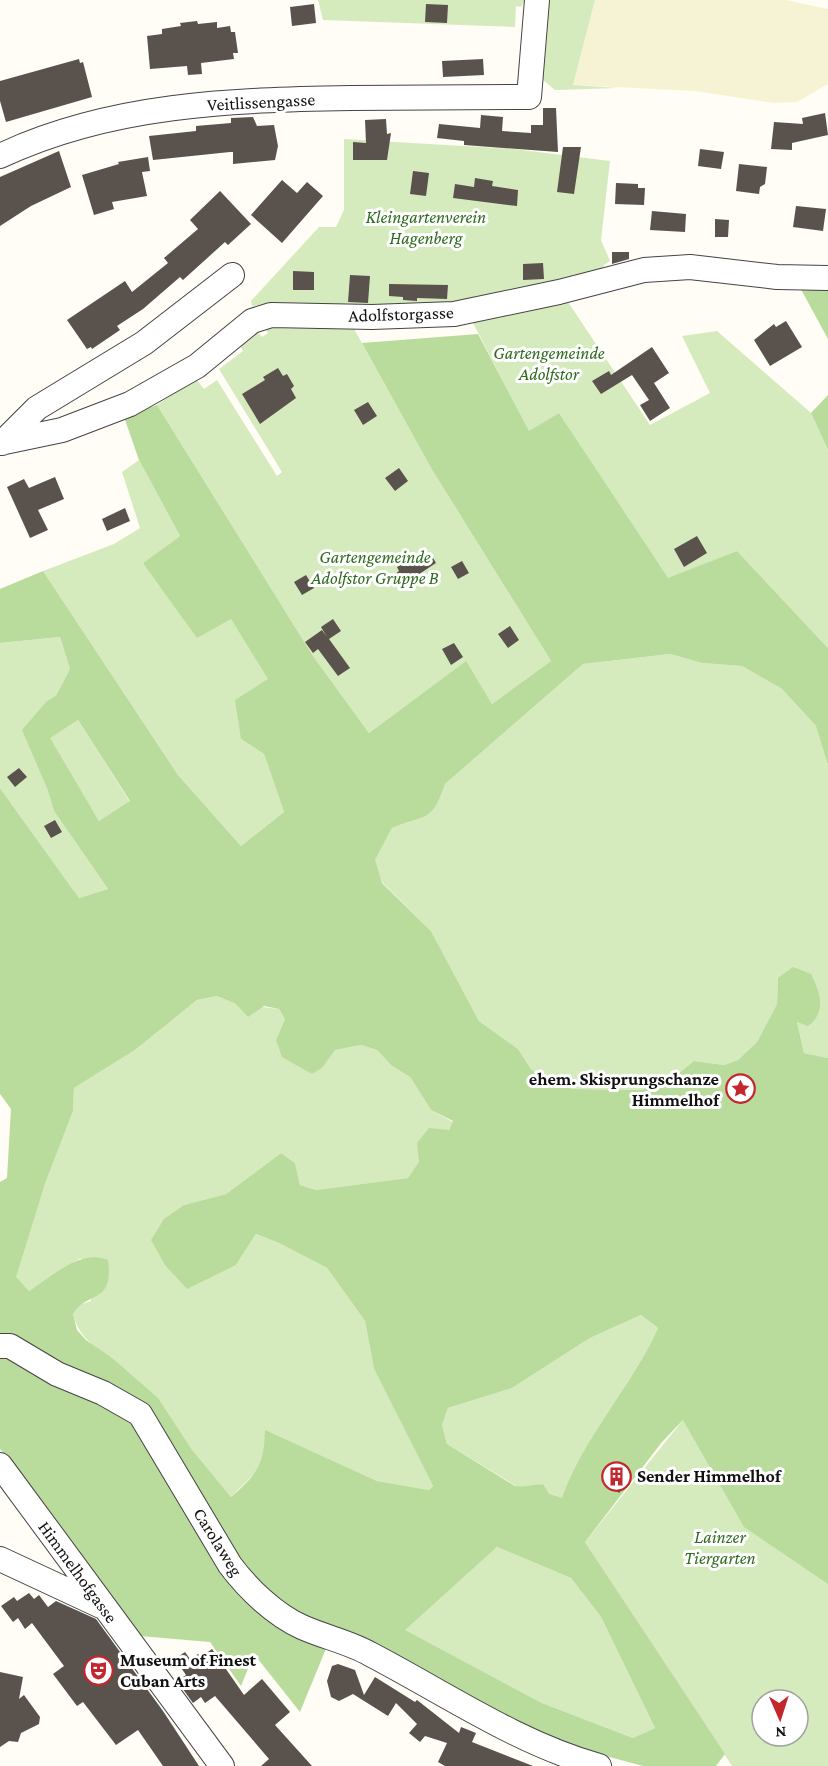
<svg xmlns="http://www.w3.org/2000/svg" width="828" height="1766" viewBox="0 0 828 1766" font-family="'Crimson Pro',serif">
  <style>
    .farmland { fill: #f6f3d4 }
    .green { fill: #d5ebbd; fill-rule: evenodd }
    .forest { fill: #b9dc9c; fill-rule: evenodd }
    .building { fill: #5a524d }
    .lines { fill: none; stroke-linecap: round; stroke-linejoin: round }
    .minor-casing { stroke: #444; stroke-width: 26 }
    .minor { stroke: #fff; stroke-width: 24 }
    .labels { text-anchor: middle; dominant-baseline: central; stroke-width: 6; stroke-linejoin: round; paint-order: stroke }
    .street-label { font-size: 18px; fill: #111; stroke: #fff }
    .park-label { font-size: 18px; font-style: italic; fill: #2f6b1f; stroke: #fff }
    .poi-label { font-size: 18px; font-weight: bold; fill: #111; stroke: #fff; text-anchor: start }
  </style>
  <rect width="100%" height="100%" fill="#fffdf5"/>
  <path class="farmland" d="M595 0H786L828 9V84L797 102 773 103 695 91 573 85Z"/>
  <path class="green" d="M318 0H525L521 7 516 6 515 27 323 20Z
    M542 0H595L573 85 618 88 555 90 544 81 539 73Z
    M344 139 514 149 610 161 601 240 610 261 604 265 601 275 451 310 294 304 252 306 251 301 319 227H336L344 210Z
    M564 296 650 425 710 393 682 336 717 331 811 413 828 450V648L737 551 668 579 559 413 529 432 470 317Z
    M352 325 431 468 551 661 492 704 465 662 369 733 313 656 157 405 195 378 204 389 217 380 277 476 282 472 219 369 243 351 239 344 258 332 262 337 268 333 264 327Z
    M139 460 180 536 143 563 231 618 269 680 241 739 264 754 284 812 241 846 178 775 43 571 114 544 140 528 122 472Z
    M60 637 70 669 56 697 47 701V788L54 811 108 889 79 898 0 788V643Z
    M670 654 702 663 742 666 782 689 817 727 828 765V1058L804 1053 797 1022 778 978 777 1004 757 1042 738 1060 724 1065 694 1061 669 1081 641 1090 573 1089 549 1082 531 1069 518 1049 479 1021 431 931 382 882 374 861 392 828C427 814 432 823 445 784L583 664Z
    M78 720 130 802 99 821 49 738Z
    M217 996 236 1004 279 1009 285 1019 276 1040 322 1068 334 1050 361 1045 377 1050 392 1066 410 1077 431 1110 453 1122C444 1143 421 1159 408 1178L316 1190 300 1185 295 1163 281 1153 226 1194 184 1205 236 1265 256 1234 279 1243 327 1268 365 1321 374 1369 433 1486 429 1490 377 1481 266 1431 265 1457 257 1471 231 1497 111 1357C92 1345 79 1337 73 1314L79 1305 91 1301 81 1258 29 1291 15 1277 45 1184 73 1111 74 1088 135 1050 197 1000Z
    M828 1225V1766H732L585 1542 769 1313ZM762 1700H798V1736H762Z
    M641 1315 658 1328C631 1388 583 1437 562 1499L549 1495 544 1485 528 1488 516 1486 447 1444 442 1425 448 1408 512 1388 590 1338Z
    M497 1547 571 1578 601 1617 655 1728 633 1738 542 1703 404 1630Z"/>
  <path class="forest" d="M797 282 828 283V339Z
    M478 334 529 431 559 413 668 578 737 551 828 648V765L816 726 782 689 742 666 702 663 670 654 583 664 445 784C432 823 427 814 392 828L375 860 382 883 431 931 479 1021 518 1049 531 1069 549 1082 573 1089 641 1090 669 1081 694 1061 724 1065 738 1060 757 1042 777 1004 778 978 793 967 811 974C820 992 827 1012 808 1026L797 1022 804 1053 828 1058V1584L744 1527 683 1420 662 1442 585 1542 725 1754 716 1766H643L576 1748 332 1634 300 1712 254 1654 241 1686 210 1642 140 1636 0 1449V1182L7 1178 11 1109 0 1094V788L79 898 108 889 54 811 47 788 22 730 47 701 56 696 70 669 60 637 0 643V589L43 571 178 775 241 846 284 812 264 754 241 739 235 700 268 679 231 619 197 638 143 563 180 536 139 460 124 417 157 405 313 656 369 733 466 661 492 704 551 661 431 468 362 343ZM78 720 130 801 99 821 50 738ZM217 996 236 1004 248 1017 264 1006 279 1009 285 1019 276 1040 282 1057 312 1074 322 1068 335 1050 361 1045 377 1050 392 1066 410 1077 431 1110 453 1121 449 1130 429 1128 417 1143 419 1162 408 1178 316 1190 300 1185 295 1163 281 1153 226 1194 184 1205 164 1219 151 1240 165 1265 187 1289 236 1265 256 1234 279 1243 327 1268 365 1321 374 1369 433 1486 429 1490 377 1481 265 1430C264 1466 257 1474 231 1497L192 1450 158 1398 111 1357 86 1340 77 1330 73 1314C88 1290 114 1305 108 1260 81 1248 51 1277 29 1291L16 1277 45 1184 73 1111 74 1088 135 1050 197 1000ZM641 1315 658 1328C631 1388 583 1437 562 1498L549 1494 544 1485C535 1483 527 1488 515 1486L447 1444 442 1425 448 1408 512 1388 590 1338ZM497 1547 571 1578 601 1617 655 1728 633 1738 542 1703 405 1630Z
    M828 395V450L811 413Z"/>
  <path class="building" d="M314 4 316 23 292 26 290 7Z
    M426 4 448 5 447 23 425 22Z
    M197 21 198 24 217 22V28L230 26 231 32H235L238 53H233L234 59 201 63 202 74 188 75 187 66 150 69 147 36 162 34V29L181 26 180 23Z
    M79 59 80 63 83 62 92 97 6 122 0 101V81Z
    M483 59 484 75 443 77 442 61Z
    M543 108H556L558 152 464 145V141L437 138 439 124 480 128 481 115 503 117 502 131 531 133V125H543Z
    M825 113 828 135 792 143V150L771 149 774 122 803 124 802 118Z
    M253 117 257 126 274 125 278 146 275 160 233 164V152H230L153 160 149 136 196 131V126L231 123V118Z
    M386 119 387 134 391 133 387 160H353V142L366 143 365 120Z
    M563 147H581L574 194 557 192Z
    M700 149 724 152 721 169 698 166Z
    M59 151 71 187 31 206 0 226V177Z
    M148 157 150 171 142 172 147 196 112 202 114 209 94 215 82 175 119 164 118 162Z
    M739 164 767 167 765 184 760 187 759 194 736 191Z
    M413 171 429 173 426 196 410 194Z
    M475 178 493 181 492 186 518 190 517 206 453 198 455 184 474 187Z
    M282 180 297 193 307 182 323 196 282 243 251 215Z
    M616 183 638 184V188H645L644 205 615 204Z
    M220 191 251 224 228 245 225 242 183 280 180 277 143 309 117 326 120 330 92 349 91 347 87 349 67 320 125 281 132 292 168 263 164 258 198 229 190 220Z
    M796 206 826 209 823 231 793 227Z
    M652 211 686 214 685 232 650 230Z
    M715 219 729 220 728 237H715Z
    M612 252H629V259L612 264Z
    M543 263 544 279 523 280V264Z
    M293 271 314 272V290H293Z
    M350 275 370 276 368 303 348 302Z
    M389 284 448 285 447 299 417 298V301L403 300V297L389 296Z
    M786 321 802 347 770 366 754 340 774 324 776 327Z
    M652 347 669 373 654 383 670 408 650 421 640 405 649 400 632 375 601 394 592 381 609 371 611 375Z
    M278 368 283 376 287 374 294 386 291 389 296 398 260 424 242 394 265 380 263 377Z
    M368 402 377 416 363 425 354 410Z
    M399 468 408 481 395 491 385 478Z
    M55 477 64 499 38 510 48 530 30 538 7 487 24 479 29 488Z
    M125 508 130 521 107 531 102 519Z
    M697 536 707 553 684 567 674 549Z
    M430 553 436 563 401 586 394 575 399 571 397 567 411 558 414 563Z
    M462 561 469 573 458 579 451 567Z
    M306 575 314 588 302 595 294 582Z
    M333 619 341 631 329 639 350 668 338 676 318 649 313 653 305 642 322 630 327 637 321 627Z
    M510 626 519 640 508 648 498 634Z
    M454 643 463 657 451 665 442 649Z
    M19 768 27 777 15 787 7 777Z
    M55 820 62 832 51 838 44 826Z
    M615 1470 629 1482 619 1493 605 1482Z
    M29 1593 34 1599 39 1595 48 1607 56 1601 96 1619 163 1711 199 1766H163L138 1730 116 1745 83 1702 77 1706 53 1674 64 1666 32 1623 25 1629 18 1618 13 1622 1 1606 14 1597 17 1601Z
    M212 1649 244 1695 262 1679 290 1712 275 1725 312 1766H261L269 1759 215 1696 205 1703 201 1697 193 1703 177 1681 186 1675 175 1659 185 1652 190 1659 198 1654 201 1657Z
    M338 1664 355 1670 364 1695 375 1677 415 1702 417 1700 459 1733 461 1727 476 1733 472 1742 533 1766H445L438 1762 447 1743 425 1736 420 1742 409 1733 417 1724 396 1703 388 1716 353 1694 339 1701 331 1697 327 1681 332 1666Z
    M0 1672 23 1677 19 1699 24 1695 40 1717 39 1724 21 1733 18 1742 9 1741 0 1747Z"/>
  <g class="lines">
    <defs>
      <path id="minor" d="M0 156C110 104 232 100 351 98 411 98 470 97 529 97L537 0
        M0 443 62 430 130 404 197 366 252 321 271 315 372 317 454 314 559 292 644 270 690 267 777 277 828 278
        M2 443 37 408 144 343 232 275
        M0 1346H10L57 1374 103 1393 140 1414 230 1565C248 1589 275 1615 302 1627 324 1637 349 1642 370 1654 445 1693 517 1743 599 1766
        M0 1465 222 1766
        M0 1559 101 1606"/>
    </defs>
    <use href="#minor" class="minor-casing"/>
    <use href="#minor" class="minor"/>
  </g>
  <defs>
    <symbol id="sight-ring" viewBox="-11 -11 22 22"><circle r="9.5" fill="#fff" stroke="#c4262e" stroke-width="1.5"/><path d="M0-6L1.8-2.2L6-1.7L2.9 1.2L3.7 5.4L0 3.3L-3.7 5.4L-2.9 1.2L-6-1.7L-1.8-2.2Z" fill="#c4262e"/></symbol>
    <symbol id="building-ring" viewBox="-11 -11 22 22"><circle r="9.5" fill="#fff" stroke="#c4262e" stroke-width="1.5"/><path d="M-4-6H4V6H1V3H-1V6H-4ZM-2.5-4.3h1.7v1.8h-1.7ZM.8-4.3h1.7v1.8H.8ZM-2.5-1h1.7V.8h-1.7ZM.8-1h1.7V.8H.8Z" fill="#c4262e"/></symbol>
    <symbol id="theatre-ring" viewBox="-11 -11 22 22"><circle r="9.5" fill="#fff" stroke="#c4262e" stroke-width="1.5"/><path d="M-5-5.5Q0-4 5-5.5V0Q5 5 0 6Q-5 5-5 0ZM-3.3-2.5H-1v1.5H-3.3ZM1-2.5H3.3v1.5H1ZM-2.8 1Q0 5.5 2.8 1Z" fill="#c4262e"/></symbol>
  </defs>
  <g fill-rule="evenodd">
    <use href="#sight-ring" x="724" y="1072" width="33" height="33"/>
    <use href="#building-ring" x="600" y="1460" width="33" height="33"/>
    <use href="#theatre-ring" x="82" y="1654" width="33" height="33"/>
  </g>
  <g class="labels">
    <g class="street-label">
      <text transform="translate(261 102) rotate(-3)">Veitlissengasse</text>
      <text transform="translate(401 314) rotate(-2)">Adolfstorgasse</text>
      <text transform="translate(218 1542) rotate(58)">Carolaweg</text>
      <text transform="translate(78 1572) rotate(54)">Himmelhofgasse</text>
    </g>
    <g class="park-label">
      <text x="426" y="217">Kleingartenverein<tspan x="426" dy="21">Hagenberg</tspan></text>
      <text x="549" y="353">Gartengemeinde<tspan x="549" dy="21">Adolfstor</tspan></text>
      <text x="375" y="557">Gartengemeinde<tspan x="375" dy="21">Adolfstor Gruppe B</tspan></text>
      <text x="720" y="1537">Lainzer<tspan x="720" dy="21">Tiergarten</tspan></text>
    </g>
    <g class="poi-label">
      <text x="719" y="1079" text-anchor="end">ehem. Skisprungschanze<tspan x="719" dy="21">Himmelhof</tspan></text>
      <text x="637" y="1476">Sender Himmelhof</text>
      <text x="120" y="1660">Museum of Finest<tspan x="120" dy="21">Cuban Arts</tspan></text>
    </g>
  </g>
  <g transform="translate(780 1718) rotate(177)"><circle r="28" fill="#ffffff" stroke="#a0a0a0" stroke-width="1.5"/>
  <path d="M0-4.5L10 22L0 15L-10 22Z" fill="#c4262e"/>
  <text y="-9" font-size="16" font-weight="bold" text-anchor="middle" fill="#111111">N</text>
  </g>
</svg>
